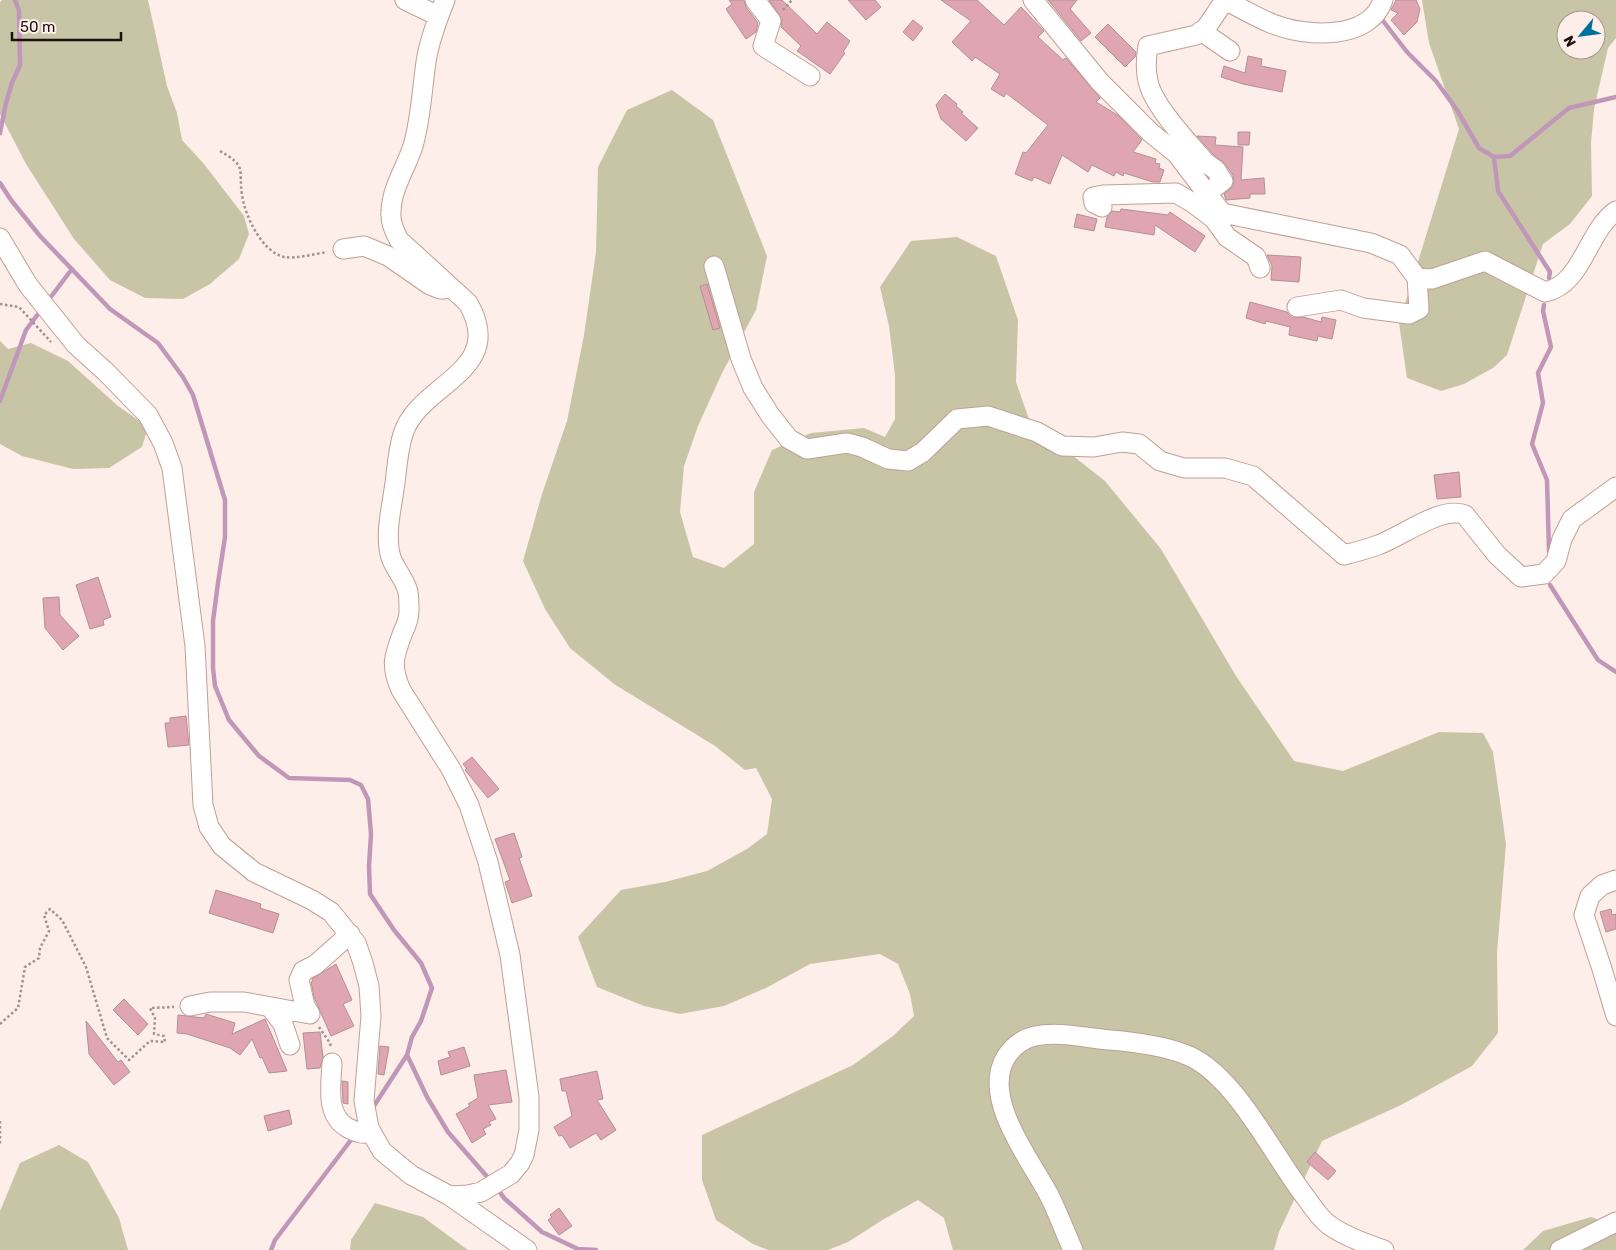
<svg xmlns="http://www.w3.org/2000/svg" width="1616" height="1250" viewBox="0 0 1616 1250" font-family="Rubik,sans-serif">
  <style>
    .green { fill: #c7c5a6; fill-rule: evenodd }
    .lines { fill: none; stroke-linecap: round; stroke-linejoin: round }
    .stream { stroke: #c197b9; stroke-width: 4.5 }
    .building { fill: #dfa6b1; stroke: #b38f96 }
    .minor-casing { stroke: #c19f94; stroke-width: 21 }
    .path { stroke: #a0928e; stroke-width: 2.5; stroke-dasharray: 2.5 2.5; stroke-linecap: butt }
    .minor { stroke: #fff; stroke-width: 19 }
  </style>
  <rect width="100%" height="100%" fill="#fdeee9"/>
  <path class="green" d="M2 0H148L167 86 177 113 182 140 204 164 244 216 249 234 239 259 210 284 183 299 145 298 110 280 74 239 26 164 0 114V2Z
    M1422 0H1616V38L1608 48 1594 109 1591 143 1592 196 1570 224 1543 244 1507 355 1493 368 1464 384 1441 391 1407 378 1399 323 1459 129 1429 43ZM1566 20H1596V50H1566Z
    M672 90 713 120 767 256 756 310 722 373 698 426 684 466 680 512 693 557 724 568 754 544V492L772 450 811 433 864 428 885 437 895 419V375L889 326 880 287 911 241 957 237 996 256 1018 320 1016 382 1030 422 1105 481 1161 549 1236 676 1294 761 1343 771 1439 732 1483 733 1493 752 1506 844 1497 953 1498 1033 1472 1066 1401 1105 1322 1141 1279 1232 1274 1250H953L944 1218 918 1200 884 1219 848 1242 828 1250H768L753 1244 716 1220 702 1180V1135L853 1065 893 1036 914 1016 910 994 898 964 880 954 810 964 766 988 724 1006 680 1014 644 1006 597 987 578 937 621 890 665 882 707 871 747 849 767 834 772 799 756 768 745 770 715 746 614 684 570 648 545 609 523 561 542 494 567 421 584 335 596 252 598 167 627 110Z
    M0 341 8 349 31 343 68 361 118 406 148 427 142 447 109 468 73 469 22 456 0 444Z
    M59 1145 88 1162 119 1218 128 1250H0V1211L20 1163Z
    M375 1203 423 1217 468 1250H350L351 1240Z
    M1591 1217 1616 1226V1250H1523L1543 1231Z"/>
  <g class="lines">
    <path class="stream" d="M1380 17 1407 52 1436 81 1457 110 1479 148 1494 157 1510 156 1569 108 1616 97
      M0 133 6 103 12 83 20 65 19 11 15 0
      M1494 157 1498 191 1550 272 1549 278
      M0 183 11 200 40 236 110 309 158 343 183 377 193 395 225 500V537L218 583 213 621V668L215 686 229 720 259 756 289 778 350 780 361 785 368 799 371 834 369 866 370 894 394 930 421 963 432 988 421 1021 412 1037 407 1055 427 1097 448 1132 490 1180
      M47 302 72 269
      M1544 305 1543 311 1551 347 1538 373 1543 403 1532 444 1547 480 1549 551
      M0 401 26 330 41 310
      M1550 585 1598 660 1616 672
      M372 1109 407 1055
      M497 1188 504 1198 542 1232 578 1249 596 1250
      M271 1250 275 1240 354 1136"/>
  </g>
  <path class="building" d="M729 0H744L746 7 758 23 756 32 746 39 726 9 732 4Z
    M769 0H782L817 34 827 22 850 41 843 52 845 53 830 74 797 51 801 46 781 27 782 19Z
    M848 0H875L881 7 866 20Z
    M941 0H977L1004 25 1021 7 1044 31 1038 37 1063 60 1066 58 1100 98 1096 102 1119 116 1142 140 1133 152 1156 159 1155 163 1160 164 1159 168 1164 170 1160 182H1153L1124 173 1123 176 1116 172 1114 176 1092 165 1088 172 1062 155 1050 184 1034 177 1032 181 1015 174 1023 152 1026 153 1048 125 1006 93 1004 97 991 89 1000 74 975 57 972 61 952 42 971 21Z
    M1048 0H1077L1070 9 1091 33 1081 41Z
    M1396 0H1416L1420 9 1417 22 1404 35 1391 20 1398 13 1391 10Z
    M913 20 923 28 913 41 903 32Z
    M1108 24 1136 52 1135 57 1125 67 1095 37Z
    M1248 56 1262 59 1261 66 1286 71 1282 92 1243 84 1221 77 1224 66 1245 73Z
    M945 94 957 104 956 106 963 112 961 113 978 128 966 141 941 119 936 105Z
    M1238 132H1250L1249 145H1238Z
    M1197 136 1216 137 1215 145 1243 147 1241 180 1264 178 1265 194H1250V198L1226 200 1224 194 1233 186 1234 181 1233 175 1225 164 1214 155Z
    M1121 209 1168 215 1170 212 1205 236 1195 252 1155 225 1154 235 1105 227 1107 217 1112 211 1120 212Z
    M1077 214 1097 219 1094 231 1074 227Z
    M1267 255 1301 257 1299 282 1271 280 1272 266Z
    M707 284 720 328 713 330 700 286Z
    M1250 302 1287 312 1288 314 1293 318 1303 317 1321 322 1322 317 1336 320 1332 339 1318 336 1317 341 1289 335 1290 327 1266 321 1265 324 1246 318Z
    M1459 472 1461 497 1437 499 1434 475Z
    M98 577 111 617 103 620 104 625 90 629 76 585Z
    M59 597 60 615 79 636 63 650 45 628 43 598Z
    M186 716 189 745 168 747 165 723H170V718Z
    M472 757 499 789 488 798 465 770 467 769 463 764Z
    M514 833 522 857 519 858 532 896 512 903 505 882 510 880 495 839Z
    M216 890 261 904 260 908 279 914 273 933 209 913Z
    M1611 909 1612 915 1616 914V929L1606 932 1600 912Z
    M336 964 352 1000 343 1004 354 1026 331 1036 314 997 311 982 313 981 312 979Z
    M124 999 148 1024 138 1035 113 1010Z
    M206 1014 235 1023 232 1034 265 1019 287 1071 269 1073 262 1057 260 1058 252 1039 240 1055 230 1048 187 1034 177 1033 178 1015 204 1018Z
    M86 1021 118 1062 121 1060 130 1072 114 1085 89 1054Z
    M320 1032 323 1057 320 1068 307 1069 303 1033Z
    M380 1046 389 1047 384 1075 378 1074Z
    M464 1047 470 1066 441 1075 438 1061 450 1057 448 1052Z
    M506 1070 512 1102 488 1105 496 1119 489 1122 491 1125 483 1129 486 1134 472 1143 456 1114 470 1106 468 1104 478 1098 474 1075Z
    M597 1071 603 1099 597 1100 616 1130 601 1140 596 1133 570 1148 562 1135 559 1136 554 1127 572 1116 566 1091H562L560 1079Z
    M342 1081 348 1082V1104L343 1103Z
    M289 1110 292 1124 268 1131 264 1116Z
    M1315 1152 1336 1171 1328 1180 1307 1162Z
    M559 1208 572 1226 559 1235 548 1220 552 1217 550 1215Z"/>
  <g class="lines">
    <defs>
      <path id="minor" d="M405 0 438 16
        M755 0 771 21 763 46 810 76
        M1033 0 1100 82 1151 133 1176 153 1222 213 1371 243 1400 255 1417 278 1432 279 1485 261 1545 292C1583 284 1587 231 1616 211
        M1225 0C1241 8 1257 18 1273 24 1305 37 1370 41 1383 0
        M1201 31 1230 51
        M1207 193 1223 181 1216 170 1206 163C1189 143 1153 106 1148 81 1145 69 1146 58 1148 46L1196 35 1206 28 1225 0
        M1102 207 1094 203 1093 197 1103 195 1176 193 1193 203 1214 219 1227 237 1256 257 1260 268
        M0 238 28 285 76 345 106 372 148 415 163 443 172 468 195 646 203 805 209 827 222 846 254 872 312 900 331 912 356 943 363 963 369 986 371 1016 364 1101 369 1128 382 1151 411 1175 450 1196 468 1195 481 1192 511 1174 520 1163 524 1155 529 1130V1097L510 955 488 862 469 805 451 769 401 690C390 665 394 656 403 632 406 626 409 618 409 611 409 605 409 598 408 592 405 578 393 568 390 554 385 532 392 506 395 483 397 467 398 450 403 434 419 383 508 372 468 303L399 240C394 230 390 222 391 211 392 187 406 168 413 146 421 118 422 90 426 62 429 41 437 20 445 0
        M343 249 364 246 388 256 430 285 440 289H444
        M714 266 741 359 753 388 770 415 789 439 807 449 847 443 862 447 888 459 908 461 923 452 957 419 988 416 1037 432 1062 446 1094 447 1122 442 1139 444 1160 461 1184 468H1225L1253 476 1344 555C1356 552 1367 549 1378 545 1401 537 1442 505 1465 515L1497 555 1521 577 1544 574 1556 561 1562 539 1572 519 1616 487
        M1297 307 1341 300 1363 308 1409 314 1419 309 1417 278
        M1616 880 1602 885 1590 896 1584 915 1602 969 1616 1016
        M190 1006 210 1002H244L310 1014 305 1006 299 980 303 971 315 965 350 934
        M270 1007 283 1024 290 1045
        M332 1063C331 1086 325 1115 348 1128 356 1132 363 1135 371 1132
        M450 1196 527 1250
        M1073 1250C1065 1232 1058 1213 1049 1195 1030 1159 981 1098 1006 1057 1013 1046 1022 1039 1035 1036 1059 1031 1086 1038 1110 1040 1135 1042 1161 1045 1184 1054 1234 1071 1274 1158 1307 1199 1313 1208 1320 1218 1329 1225 1344 1236 1366 1244 1384 1250
        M1560 1250 1616 1222"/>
    </defs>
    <use href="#minor" class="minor-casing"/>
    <path class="path" d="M783 10 792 0
      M220 151C248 167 238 169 242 195 245 216 262 252 284 257 295 259 315 254 327 252
      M0 304 19 307 51 342
      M0 1024 18 1008 25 967 39 958 40 948 49 931 44 915 50 909 62 920 86 967 107 1038 129 1060 150 1041 165 1042 164 1036 154 1034 155 1018 150 1008 174 1007
      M319 1027 330 1043 331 1048
      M0 1121V1146"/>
    <use href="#minor" class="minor"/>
  </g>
  <g transform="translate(1581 35) rotate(241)"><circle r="24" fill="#fdeee9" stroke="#a39691"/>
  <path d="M0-4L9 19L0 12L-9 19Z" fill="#00709c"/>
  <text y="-8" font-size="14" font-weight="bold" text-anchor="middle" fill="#1d110d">N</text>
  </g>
  <path d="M12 32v8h109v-8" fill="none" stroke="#1d110d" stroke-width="2.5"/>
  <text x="20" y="32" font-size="15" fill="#1d110d" stroke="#fdeee9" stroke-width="4" paint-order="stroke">50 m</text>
</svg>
